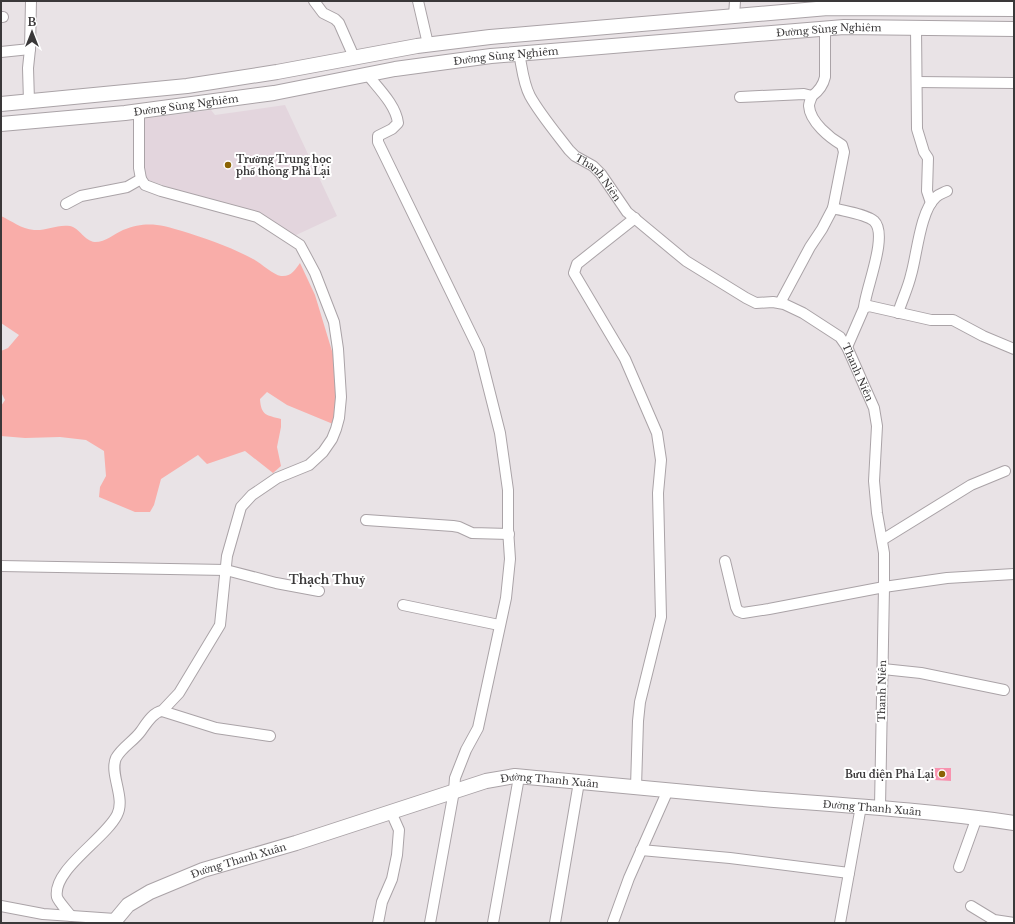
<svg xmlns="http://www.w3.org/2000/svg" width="1015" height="924" viewBox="0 0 1015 924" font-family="'Libre Baskerville',serif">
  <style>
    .built { fill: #e3d5dd }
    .green { fill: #f9ada9 }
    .building { fill: #f893af }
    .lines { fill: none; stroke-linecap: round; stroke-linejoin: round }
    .street-casing { stroke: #aaa3a7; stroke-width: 12 }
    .secondary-casing { stroke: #aaa3a7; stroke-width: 16 }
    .street { stroke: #fff; stroke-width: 10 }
    .secondary { stroke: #fff; stroke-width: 14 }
    .poi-dot { fill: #8b6304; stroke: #fff; stroke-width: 1.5 }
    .labels { text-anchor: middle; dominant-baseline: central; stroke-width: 4; stroke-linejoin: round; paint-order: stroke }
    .street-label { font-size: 10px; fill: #3a3839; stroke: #fff }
    .poi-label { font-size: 10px; font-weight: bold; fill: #3a3839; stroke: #fff; text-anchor: start }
    .quarter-label { font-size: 12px; font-weight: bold; fill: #3a3839; stroke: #fff }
  </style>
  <rect width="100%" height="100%" fill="#e9e3e6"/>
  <path class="built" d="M285 105 337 216 294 236 216 203 148 180 143 172 142 119 211 110 215 115Z"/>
  <path class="green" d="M1 216C12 221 21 229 34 230 46 231 57 224 70 226 80 228 84 241 95 242 106 242 114 234 123 230 145 221 160 224 182 231 205 238 231 247 253 259 261 263 273 275 281 276 291 277 295 270 300 263L315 295 335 361 337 397 333 424 287 405 267 392 260 399C261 416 267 415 281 419V427L277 447 281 466 273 473 245 451 207 464 198 455 161 479 154 505 150 512H135L99 497 100 487 106 476 104 451 86 440 60 437 25 438 1 436V406L5 400 1 392V351L8 348 19 335 1 323Z"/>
  <path class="building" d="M934 768H951V781L934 780Z"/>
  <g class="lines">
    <defs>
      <g id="street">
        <path d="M314 1 323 13 335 19 339 23 354 57"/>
        <path d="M418 1 428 44"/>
        <path d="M734 16 735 1"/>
        <path d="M1 17H3"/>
        <path d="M916 28 917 129 924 152 928 158 927 191 931 203"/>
        <path d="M1 52 30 49"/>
        <path id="s1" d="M519 53C522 67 523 83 530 96 540 114 556 133 569 150L575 156 593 166 601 174 627 212 686 261 746 298 756 303 773 302 784 304 803 313 840 337 847 347 874 408 877 426 874 481 877 513 884 553V587L880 807"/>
        <path d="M367 74C378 88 396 105 398 123L392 129 378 136V142L479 350 500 433 508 490V529L510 559 506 598 478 728 466 750 455 778 454 791 430 923"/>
        <path d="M917 82 1014 83"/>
        <path d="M740 97 804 94 812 96"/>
        <path d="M29 101 28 68 30 49 31 1"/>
        <path d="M66 204 81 196 127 187 141 179"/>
        <path d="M833 208C843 211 866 214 874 221 889 235 865 290 864 308"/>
        <path d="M635 218 577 264 574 273 625 359 657 433 661 460 658 493 661 617 640 702 638 721 636 787"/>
        <path d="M780 303 810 247 822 229 833 208 844 152 842 145C830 138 810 122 809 106 809 103 811 99 812 96 819 91 823 86 825 77V29"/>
        <path d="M898 313C902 300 908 288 911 275 917 255 920 211 936 197 939 194 943 193 947 191"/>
        <path d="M847 347 864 308 869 306 931 320H953L983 336 1014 349"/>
        <path d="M366 520 453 526 459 527 472 533 509 534"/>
        <path d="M882 540 971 485 1005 471"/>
        <path d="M725 561 736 607 738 611 743 613 769 609 884 587 947 578 1014 574"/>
        <path d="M1 566 226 570 276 583 319 591"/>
        <path d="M403 605 499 625"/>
        <path d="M883 669 921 673 1004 690"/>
        <path d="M162 711 216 728 270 736"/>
        <path d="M641 850 730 858 849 873"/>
        <path d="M959 867 977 817"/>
        <path d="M1 906 43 914 115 919"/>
        <path d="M971 906 994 920 1014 923"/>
        <path d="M71 916C68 912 58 901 57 897 52 870 105 839 117 815 126 798 109 774 116 758 122 747 134 741 141 731 146 724 153 712 162 711L179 693 220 625 227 556 241 507 252 495 277 478 309 465 323 452 332 439 336 429 339 418 341 397 338 349 334 322 315 273 300 245 257 217 161 191 145 185 141 179 139 168V111"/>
        <path d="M613 922 629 878 668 790"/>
        <path d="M378 923 382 902 392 879 397 855 399 830 391 812"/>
        <path d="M493 923 519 777"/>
        <path d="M555 923 579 782"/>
        <path d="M840 923 861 806"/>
      </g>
      <g id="secondary">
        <path d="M1 104 187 86 277 72 417 46 490 37 828 8 1014 9"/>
        <path id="s2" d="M1 124 125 113 274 93 395 69 491 56 844 27 1014 29"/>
        <path id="s3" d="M113 923 128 905 150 892 203 870 296 843 486 781 515 776C594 783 673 791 751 798 839 805 927 810 1014 823"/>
      </g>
    </defs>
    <use href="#street" class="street-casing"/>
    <use href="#secondary" class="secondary-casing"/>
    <use href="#street" class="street"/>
    <use href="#secondary" class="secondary"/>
  </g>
  <g class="poi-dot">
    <circle cx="228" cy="165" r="4"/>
    <circle cx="942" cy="774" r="4"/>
  </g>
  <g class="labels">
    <g class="street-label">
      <text stroke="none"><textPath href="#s2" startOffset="834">Đường Sùng Nghiêm</textPath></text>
      <text stroke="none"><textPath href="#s2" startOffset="510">Đường Sùng Nghiêm</textPath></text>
      <text stroke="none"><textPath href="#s2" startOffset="186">Đường Sùng Nghiêm</textPath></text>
      <text stroke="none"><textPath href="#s1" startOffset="152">Thanh Niên</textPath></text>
      <text stroke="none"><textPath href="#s1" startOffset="489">Thanh Niên</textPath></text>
      <text transform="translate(882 691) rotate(-89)">Thanh Niên</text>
      <text stroke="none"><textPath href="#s3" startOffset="467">Đường Thanh Xuân</textPath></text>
      <text stroke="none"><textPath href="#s3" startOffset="791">Đường Thanh Xuân</textPath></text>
      <text stroke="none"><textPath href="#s3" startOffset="143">Đường Thanh Xuân</textPath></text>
    </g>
    <g class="poi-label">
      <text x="236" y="159">Trường Trung học<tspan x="236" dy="12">phổ thông Phả Lại</tspan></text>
      <text x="934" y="774" text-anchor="end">Bưu điện Phả Lại</text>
    </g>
    <g class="quarter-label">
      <text x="327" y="579">Thạch Thuỷ</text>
    </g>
  </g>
  <rect width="1015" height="924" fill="none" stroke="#3a3839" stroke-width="4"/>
  <g transform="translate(32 32)" stroke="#ffffff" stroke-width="3" paint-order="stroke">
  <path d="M0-3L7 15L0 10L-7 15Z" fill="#3a3839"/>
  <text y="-6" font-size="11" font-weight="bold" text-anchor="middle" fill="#3a3839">B</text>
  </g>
</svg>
